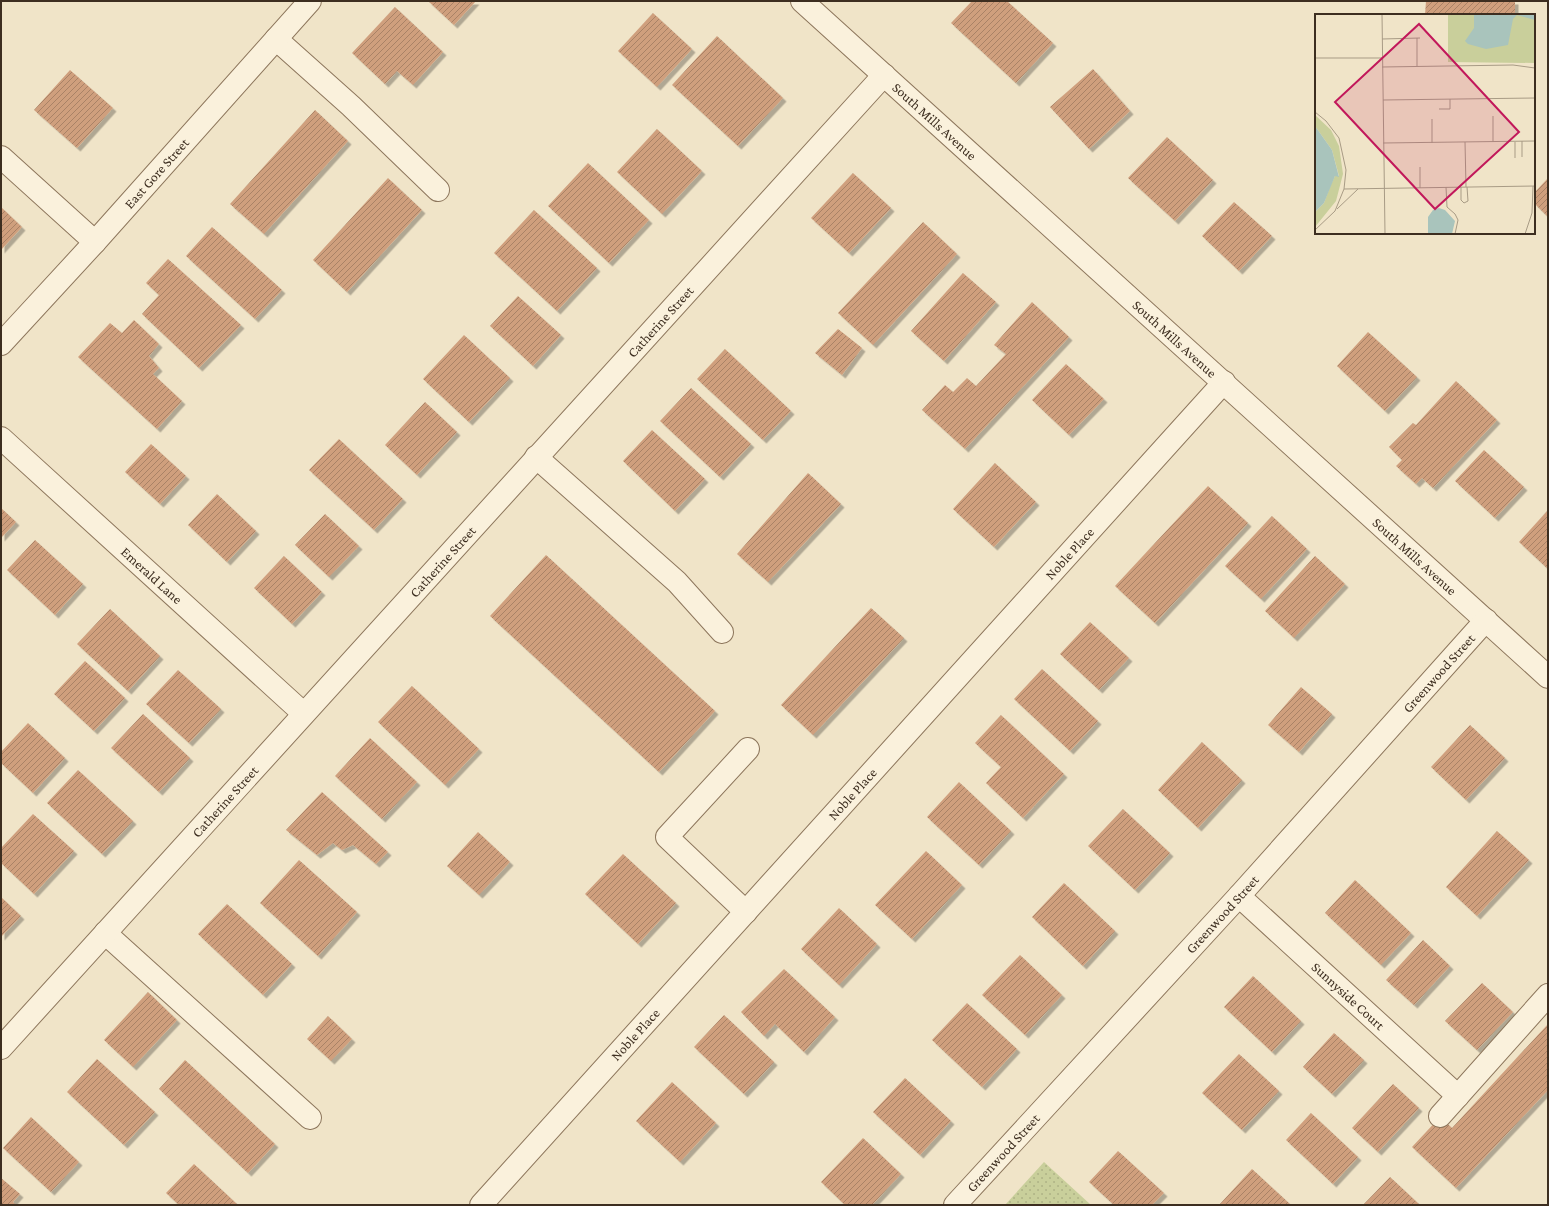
<svg xmlns="http://www.w3.org/2000/svg" width="1549" height="1206" viewBox="0 0 1549 1206" font-family="'Crimson Pro',serif">
  <style>
    .park { fill: url(#park-dots) }
    .building { fill: url(#building-hatch); filter: url(#shadow) }
    .lines { fill: none; stroke-linecap: round; stroke-linejoin: round }
    .minor-casing { stroke: #8d765c; stroke-width: 24 }
    .minor { stroke: #faf1dc; stroke-width: 22 }
    .labels { text-anchor: middle; dominant-baseline: central; stroke-width: 3; stroke-linejoin: round; paint-order: stroke }
    .street-label { font-size: 14px; fill: #3d2e20; stroke: #f7eed8 }
    .inset-road { fill: none; stroke: #a89b85; stroke-width: 1 }
    .view { fill: #c2185b; fill-opacity: 0.15; stroke: #c2185b; stroke-width: 2 }
    .inset-edge { fill: none; stroke: #3d2e20; stroke-width: 2 }
  </style>
  <defs>
    <pattern id="park-dots" width="8" height="8" patternUnits="userSpaceOnUse"><rect width="8" height="8" fill="#c9cf9b"/><path d="M2 2h.1M6 6h.1" fill="none" stroke="#aeb285" stroke-width="1.8" stroke-linecap="round"/></pattern>
    <pattern id="building-hatch" width="6" height="6" patternUnits="userSpaceOnUse"><rect width="6" height="6" fill="#cf9f7d"/><path d="M-1 1l2-2M0 6l6-6M5 7l2-2" fill="none" stroke="#a98266"/></pattern>
    <filter id="shadow"><feDropShadow dx="3.5" dy="3.5" stdDeviation="0" flood-color="#0004"/></filter>
  </defs>
  <rect width="100%" height="100%" fill="#f0e4c8"/>
  <path class="park" d="M1044 1162 1091 1205H1005Z"/>
  <path class="building" d="M428 1H476L454 25Z
    M972 1H1007L1053 43 1016 83 951 23Z
    M1426 1H1515V15H1425Z
    M395 7 443 52 413 85 397 71 385 84 352 53Z
    M653 13 692 49 657 87 618 51Z
    M1315 13H1364V15H1315Z
    M717 36 783 98 738 146 672 85Z
    M1093 69 1130 111 1089 149 1050 107Z
    M70 70 113 108 77 148 34 110Z
    M315 110 348 141 264 234 230 204Z
    M657 129 702 171 662 214 617 172Z
    M1167 137 1213 180 1175 221 1128 178Z
    M588 163 649 220 609 263 548 206Z
    M853 173 891 208 849 253 811 218Z
    M388 178 422 210 347 292 313 260Z
    M1548 178V217L1534 203V193Z
    M1234 202 1272 236 1239 271 1202 236Z
    M1 207 22 227 1 250Z
    M534 210 597 268 557 311 494 253Z
    M923 222 957 254 873 345 838 313Z
    M212 227 282 290 255 319 186 256Z
    M168 259 241 325 199 368 142 314 159 295 146 283Z
    M963 273 996 302 944 361 911 331Z
    M518 296 561 335 533 366 490 326Z
    M1032 302 1069 337 965 449 922 410 945 385 953 392 967 378 976 386 1006 354 994 345Z
    M134 320 159 344 149 356 159 368 153 374 182 401 157 429 78 357 110 323 122 333Z
    M838 329 862 348 842 375 815 353Z
    M1368 332 1417 377 1385 411 1337 366Z
    M464 335 510 378 469 422 423 379Z
    M725 349 791 411 763 440 697 379Z
    M1066 364 1104 399 1069 435 1032 400Z
    M1456 381 1497 420 1433 488 1422 478 1416 484 1396 466 1402 460 1389 447 1413 423 1416 425Z
    M691 388 751 444 720 477 660 421Z
    M425 402 457 432 417 475 385 445Z
    M652 430 705 479 675 511 623 461Z
    M339 439 403 499 374 530 309 470Z
    M151 444 186 476 160 504 125 472Z
    M1484 450 1524 487 1495 518 1455 481Z
    M995 463 1036 502 994 547 953 509Z
    M808 473 841 504 768 582 737 554Z
    M1208 486 1248 523 1155 623 1115 586Z
    M217 494 256 531 227 562 188 525Z
    M1 508 16 522 1 538Z
    M1548 510V569L1519 542Z
    M325 514 359 546 329 577 295 545Z
    M1272 516 1307 549 1261 599 1225 566Z
    M35 540 83 584 55 615 7 570Z
    M546 555 715 711 659 772 490 616Z
    M284 556 322 592 292 624 254 588Z
    M1315 556 1345 584 1294 638 1265 611Z
    M871 608 904 638 813 735 781 705Z
    M110 609 160 656 128 691 77 644Z
    M1090 622 1129 658 1099 690 1060 654Z
    M85 661 125 698 94 731 54 694Z
    M1042 669 1098 721 1070 751 1014 699Z
    M178 670 221 709 189 743 146 704Z
    M412 686 479 749 445 785 378 722Z
    M1301 687 1332 714 1299 752 1268 725Z
    M143 714 190 758 159 792 111 748Z
    M1001 715 1064 774 1023 818 986 783 1001 767 975 743Z
    M28 723 65 758 33 793 1 763V752Z
    M1470 725 1505 758 1466 800 1431 767Z
    M370 738 417 782 382 819 335 776Z
    M1202 742 1242 780 1198 828 1158 790Z
    M78 770 133 821 102 854 47 803Z
    M959 782 1011 831 979 865 927 817Z
    M322 792 388 852 376 864 353 845 342 850 333 843 317 855 286 830Z
    M1123 809 1170 853 1135 890 1088 846Z
    M33 814 74 851 34 894 1 863V848Z
    M1497 831 1529 860 1477 916 1446 887Z
    M478 832 510 862 479 895 447 866Z
    M926 851 962 885 912 939 875 905Z
    M623 854 676 903 638 944 585 894Z
    M299 860 357 912 318 956 260 903Z
    M1355 880 1411 933 1381 965 1325 913Z
    M1064 883 1115 931 1083 966 1032 917Z
    M1 897 21 916 1 937Z
    M227 904 292 964 263 995 198 934Z
    M839 908 877 944 839 985 801 949Z
    M1423 940 1450 966 1414 1005 1386 980Z
    M1020 955 1062 995 1025 1035 982 995Z
    M784 969 835 1017 804 1052 775 1024 764 1036 741 1012Z
    M1253 976 1301 1021 1272 1052 1224 1007Z
    M1482 983 1513 1012 1477 1050 1445 1021Z
    M148 992 177 1020 133 1067 104 1040Z
    M967 1003 1017 1049 982 1087 932 1040Z
    M724 1015 774 1062 744 1094 694 1047Z
    M328 1016 352 1039 331 1061 307 1039Z
    M1548 1024V1090L1456 1188 1412 1147 1440 1117 1452 1128Z
    M1334 1033 1364 1060 1332 1094 1303 1067Z
    M1239 1054 1279 1091 1242 1130 1202 1093Z
    M97 1059 155 1112 124 1145 67 1092Z
    M185 1060 275 1144 248 1173 159 1089Z
    M905 1078 951 1121 920 1155 873 1112Z
    M672 1082 716 1123 680 1162 636 1121Z
    M1393 1084 1419 1108 1378 1152 1352 1128Z
    M1311 1113 1358 1157 1333 1184 1286 1140Z
    M31 1117 79 1162 51 1192 3 1148Z
    M863 1138 901 1174 872 1205H845L821 1182Z
    M1118 1151 1164 1193 1152 1205H1114L1089 1182Z
    M194 1164 238 1205H179L166 1193Z
    M1252 1169 1291 1205H1219Z
    M1390 1177 1420 1205H1363Z
    M1 1178 20 1194 13 1202 16 1205H1Z"/>
  <g class="lines">
    <defs>
      <g id="minor">
        <path id="s1" d="M802 1 1548 677"/>
        <path d="M276 39 351 106 438 190"/>
        <path d="M1 157 95 242"/>
        <path id="s2" d="M1 344 95 242 310 1"/>
        <path id="s3" d="M1 438 303 713"/>
        <path d="M536 457 677 582 722 632"/>
        <path id="s4" d="M1239 896 1458 1096"/>
        <path d="M746 912 667 837 748 749"/>
        <path d="M105 933 310 1118"/>
        <path id="s5" d="M1 1048 884 75"/>
        <path d="M1440 1116 1548 995"/>
        <path id="s6" d="M481 1205 1224 382"/>
        <path id="s7" d="M955 1205 1239 896 1486 620"/>
      </g>
    </defs>
    <use href="#minor" class="minor-casing"/>
    <use href="#minor" class="minor"/>
  </g>
  <g class="labels">
    <g class="street-label">
      <text stroke="none"><textPath href="#s1" startOffset="179">South Mills Avenue</textPath></text>
      <text stroke="none"><textPath href="#s2" startOffset="231">East Gore Street</textPath></text>
      <text stroke="none"><textPath href="#s5" startOffset="981">Catherine Street</textPath></text>
      <text stroke="none"><textPath href="#s1" startOffset="503">South Mills Avenue</textPath></text>
      <text stroke="none"><textPath href="#s6" startOffset="878">Noble Place</textPath></text>
      <text stroke="none"><textPath href="#s1" startOffset="827">South Mills Avenue</textPath></text>
      <text stroke="none"><textPath href="#s5" startOffset="657">Catherine Street</textPath></text>
      <text stroke="none"><textPath href="#s3" startOffset="204">Emerald Lane</textPath></text>
      <text stroke="none"><textPath href="#s7" startOffset="719">Greenwood Street</textPath></text>
      <text stroke="none"><textPath href="#s6" startOffset="554">Noble Place</textPath></text>
      <text stroke="none"><textPath href="#s5" startOffset="333">Catherine Street</textPath></text>
      <text stroke="none"><textPath href="#s7" startOffset="395">Greenwood Street</textPath></text>
      <text stroke="none"><textPath href="#s4" startOffset="148">Sunnyside Court</textPath></text>
      <text stroke="none"><textPath href="#s6" startOffset="230">Noble Place</textPath></text>
      <text stroke="none"><textPath href="#s7" startOffset="71">Greenwood Street</textPath></text>
    </g>
  </g>
  <g transform="translate(1315 14)">
    <rect width="220" height="220" fill="#f0e4c8"/>
    <path d="M133 0H220V49L133 48ZM0 101 16 116 24 132 28 160 21 187 0 213V198L9 189 16 170 20 162H24L17 136 0 112Z" fill="#c9cf9b"/>
    <path d="M159 0H220V6L202 1 198 5 193 31 171 35 153 30 150 27 159 14ZM0 112 17 136 24 163 20 162 9 189 0 198ZM124 194 130 196 140 207 137 220H113V203L118 196Z" fill="#a9c4bc"/>
    <path class="inset-road" d="M67 0 70 220M102 24V52M67 25 105 24M0 44H67M67 53 198 51 220 54M68 86 220 84M124 95H135V85M0 98 11 107 24 124 31 156 29 175 20 197 0 216M178 102V128M207 127V143M150 128 151 173M200 128V144M68 129 220 127M117 129V105M105 153V174M131 173 132 193 140 200 143 206 140 220M146 173V186L149 189 153 187 152 173M29 175 220 172M22 195 43 175M210 220 217 199 218 172"/>
    <path class="view" d="M104 10 204 118 120 195 20 88Z"/>
    <rect width="220" height="220" class="inset-edge"/>
  </g>
  <rect width="1549" height="1206" fill="none" stroke="#3d2e20" stroke-width="4"/>
</svg>
